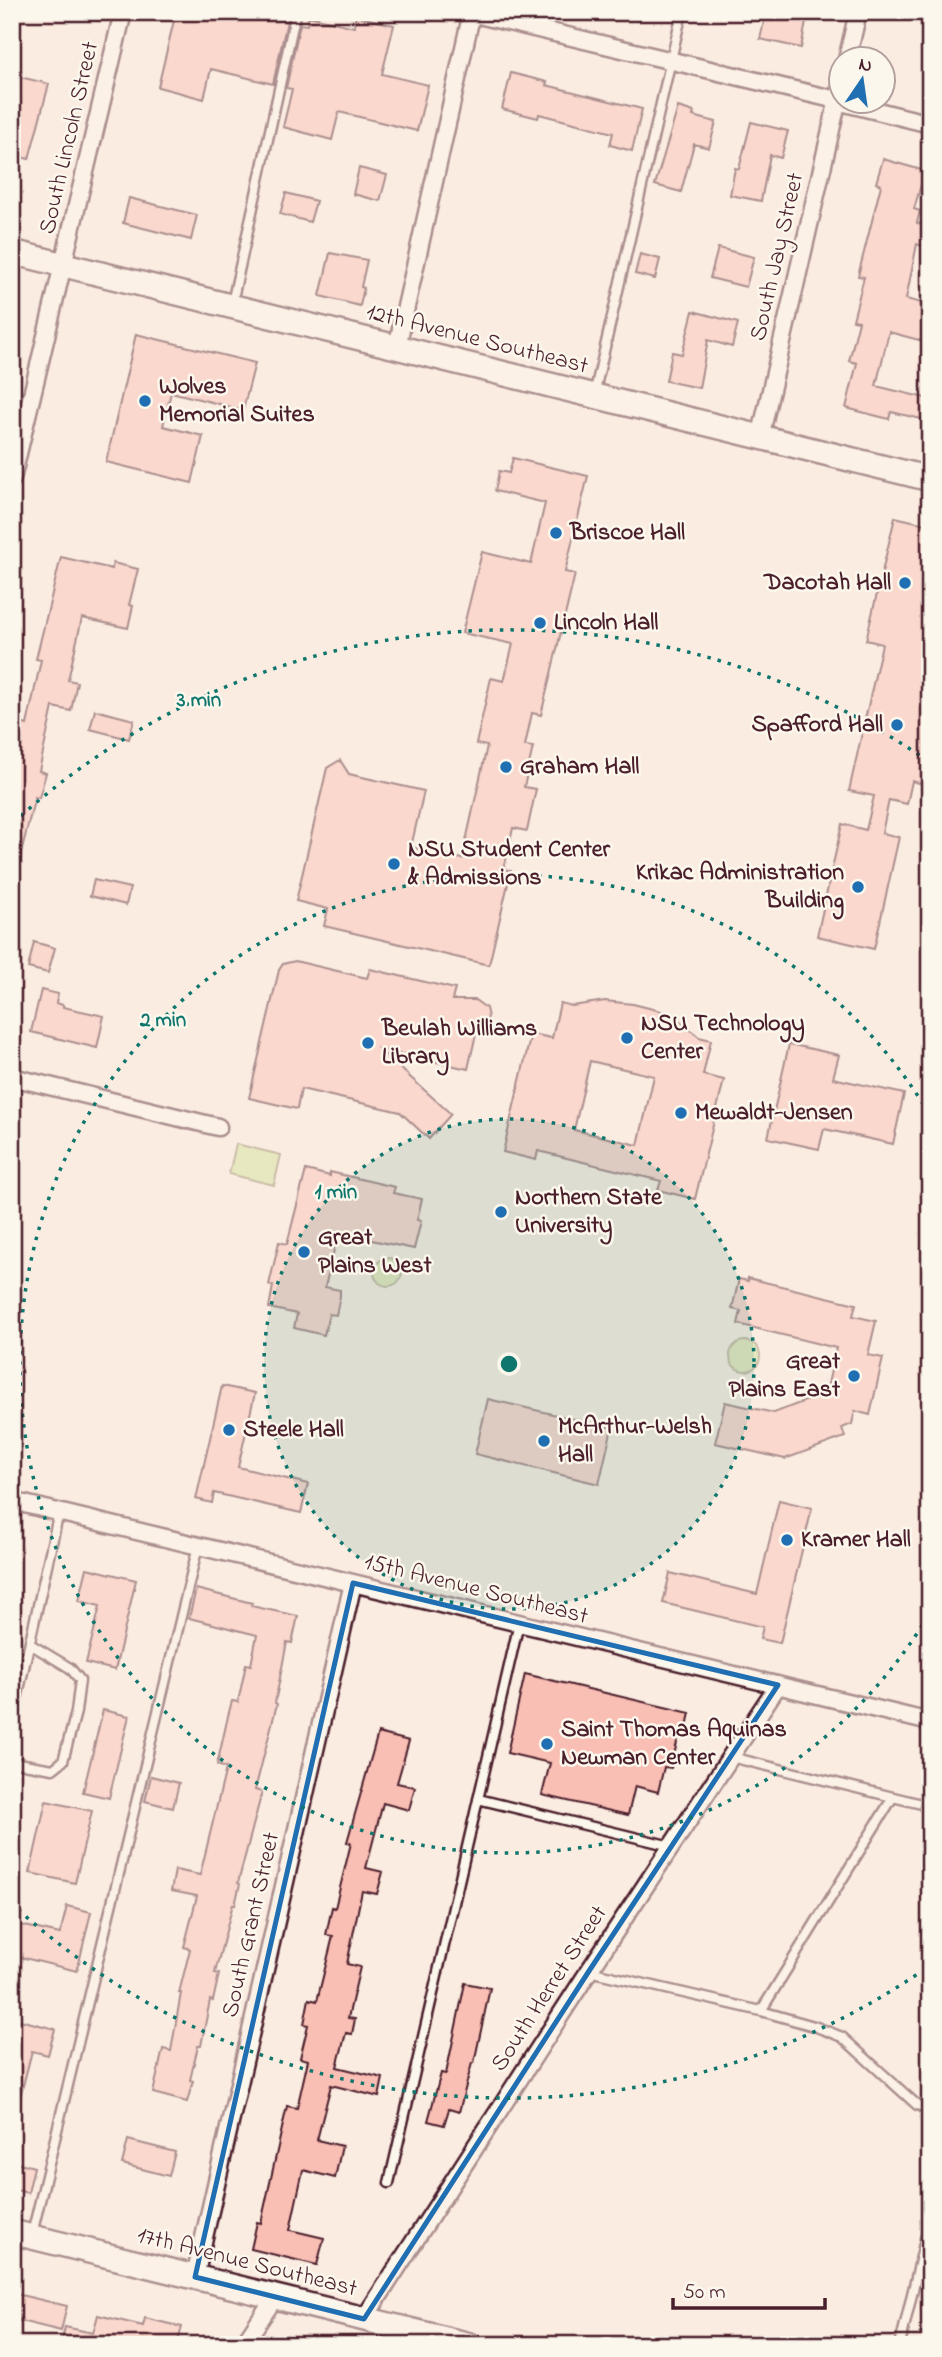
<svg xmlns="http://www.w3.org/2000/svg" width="942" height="2357" viewBox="0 0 942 2357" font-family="'Indie Flower',sans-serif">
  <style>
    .green { fill: #cfe296; stroke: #8c8060; stroke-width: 2 }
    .building { fill: #f9beb4; stroke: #4a1f2b; stroke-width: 2; fill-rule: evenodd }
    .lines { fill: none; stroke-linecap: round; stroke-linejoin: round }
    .lane-casing { stroke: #4a1f2b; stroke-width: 13 }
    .street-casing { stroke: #4a1f2b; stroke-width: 21 }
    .secondary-casing { stroke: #4a1f2b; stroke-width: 28 }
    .lane { stroke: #fbf7ec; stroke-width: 8 }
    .street { stroke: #fbf7ec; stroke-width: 16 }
    .secondary { stroke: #fbf7ec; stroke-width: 23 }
    .marked { fill: none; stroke: #1f6fb2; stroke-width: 5; stroke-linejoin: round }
    .ring { fill: none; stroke: #0f766e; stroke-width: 3.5; stroke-dasharray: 3.5 7 }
    .poi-dot { fill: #1f6fb2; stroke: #fbf7ec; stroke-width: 2.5 }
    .labels { text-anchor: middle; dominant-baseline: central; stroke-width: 5; stroke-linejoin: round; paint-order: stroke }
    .street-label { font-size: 24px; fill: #4a1f2b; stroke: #fbf7ec }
    .poi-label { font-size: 24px; font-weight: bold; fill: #4a1f2b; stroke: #fbf7ec; text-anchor: start }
    .centre { fill: #0f766e; stroke: #fbf7ec; stroke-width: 3.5 }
    .ring-label { font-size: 21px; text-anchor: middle; font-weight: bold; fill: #0f766e; stroke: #fbf7ec; stroke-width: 5; stroke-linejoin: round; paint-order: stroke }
  </style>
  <rect width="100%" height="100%" fill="#fbece1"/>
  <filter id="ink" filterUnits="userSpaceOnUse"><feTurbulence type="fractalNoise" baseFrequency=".0143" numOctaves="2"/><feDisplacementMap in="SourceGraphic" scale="14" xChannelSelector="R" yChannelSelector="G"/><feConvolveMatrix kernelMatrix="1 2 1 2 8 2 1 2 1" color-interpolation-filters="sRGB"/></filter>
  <g filter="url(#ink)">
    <path class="green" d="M236 1144 281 1155 274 1185 229 1174Z
      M374 1272a14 14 0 1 1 28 0a14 14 0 1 1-28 0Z
      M730 1356a15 15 0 1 1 30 0a15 15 0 1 1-30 0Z"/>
    <path class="building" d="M176 12H253L287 21 273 84 211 69 204 99 158 87Z
      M766 13 806 22 801 48 760 39Z
      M309 16 354 27 356 16 394 25 382 74 428 85 417 131 339 112 332 140 283 127 292 89 286 88 300 24 307 25Z
      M511 73 547 82 546 85 642 109 632 151 610 145 613 133 539 114 538 118 502 109Z
      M12 75 49 84 29 159 12 155Z
      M678 107 694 112 693 116 716 122 709 148 694 144 681 192 655 185Z
      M751 122 788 131 781 158 770 155 761 201 730 195 735 168 739 169Z
      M883 159 925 171 914 209 920 211 917 223 928 226 923 246 917 244 906 299 930 305V343L889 332 876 386 930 399V421L891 412 889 419 846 408 857 363 849 361 859 321 853 320 864 277 858 276 881 185 876 183Z
      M359 168 387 175 380 201 353 194Z
      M286 193 316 201 310 222 280 214Z
      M129 198 197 215 191 240 123 223Z
      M718 248 754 257 746 287 710 278Z
      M330 253 367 260 361 287 364 288 360 306 320 296Z
      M640 254 660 259 655 279 635 274Z
      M693 311 738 323 732 347 708 340 699 388 666 381 672 352 682 354Z
      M136 334 255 363 243 410 171 392 163 426 203 436 192 483 106 462Z
      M513 458 588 476 565 572 575 574 541 715 532 713 525 746 533 747 524 787 536 789 527 831 513 828 504 869 511 871 489 965 324 926 328 909 296 901 327 768 340 760 349 774 424 791 411 847 462 859 487 746 476 744 491 678 504 681 513 644 462 633 482 552 531 564 545 503 495 491 499 471 509 473Z
      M895 517 930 525V786L912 781 907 804 889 800 882 833 899 837 874 949 817 936 842 824 866 830 874 796 849 791 882 644 866 640Z
      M61 557 112 569 113 563 138 569 129 605 133 606 128 628 82 618 68 680 77 682 71 711 53 707 39 771 46 773 39 798 35 797 18 865 12 864V768L17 749 15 748 20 723 27 725 41 660 36 659Z
      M95 710 134 720 129 739 90 729Z
      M94 880 130 888 126 905 90 896Z
      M34 942 55 948 48 973 28 968Z
      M295 961 367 978 370 969 455 989 452 1000H475L486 1008 488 1017 485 1025 477 1030 468 1069 379 1049 451 1114 429 1139 400 1112 301 1089 297 1109 249 1098 279 970 283 964Z
      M41 990 58 994 56 1003 63 1005V1007L104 1016 97 1048 31 1032Z
      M605 1001 633 1004 661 1011 678 1019 699 1037 711 1040 703 1075 724 1080 695 1199 658 1190 661 1181 538 1151 536 1160 503 1152 531 1034 552 1038 560 1003 572 1006ZM590 1061 654 1076 638 1145 574 1130Z
      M789 1044 839 1055 833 1078 904 1094 893 1144 824 1129 819 1149 768 1138Z
      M306 1170 330 1176V1172L395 1187 393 1193 422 1199 417 1220 421 1221 414 1249 338 1233 325 1287 340 1290V1296L336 1315 329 1314 324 1335 294 1328 297 1314 269 1308 273 1286 269 1285 279 1242 287 1244Z
      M748 1278 856 1304 853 1316 876 1321 868 1355 883 1358 870 1415 855 1411 852 1424 842 1428 845 1437 785 1459 715 1443 725 1402 774 1413 826 1393 836 1348 738 1324 741 1311 732 1309 739 1279 748 1281Z
      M222 1386 255 1393 238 1467 308 1484 301 1513 214 1493 212 1503 196 1499Z
      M488 1399 612 1428 599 1484 475 1454Z
      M779 1500 812 1508 780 1643 760 1639 763 1627 663 1603 670 1573 757 1594Z
      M87 1568 136 1580 115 1670 86 1663 100 1606 79 1601Z
      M196 1589 252 1603 251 1606 298 1616 292 1643 287 1642 275 1703 277 1704 255 1790 262 1792 238 1883 240 1884 235 1905 233 1904 215 1973 219 1974 213 2001 210 2000 201 2046H198L190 2080 193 2081 187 2102 153 2093 163 2049 171 2051 181 1993H179L190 1949 184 1947 197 1896 171 1891 175 1870 200 1875 226 1768 217 1765 228 1716 232 1701 238 1702 246 1664 251 1665 257 1635 189 1618Z
      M525 1674 690 1713 685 1735 679 1734 671 1768 664 1767 658 1792 635 1786 628 1815 542 1795 550 1763 507 1753Z
      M103 1710 129 1716 109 1798 83 1792Z
      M378 1733 409 1741 397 1783 415 1787 409 1810 383 1803 366 1868 383 1872 377 1894 362 1891 347 1964 360 1967 348 2018 355 2019 352 2034 346 2033 337 2067 383 2078 379 2097 331 2085 317 2140 342 2146 335 2178 303 2170 290 2230 324 2238 317 2265 251 2249 257 2222 261 2223 287 2106 297 2108 308 2060 300 2058 308 2025 304 2024 309 1999 317 2001 333 1936 326 1935 332 1907 335 1908 351 1843 347 1842Z
      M151 1776 179 1783 173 1808 145 1801Z
      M46 1801 92 1811 75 1883 30 1873Z
      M67 1906 91 1912 77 1971 12 1955V1923L60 1934Z
      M465 1983 490 1988 474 2063H472L459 2112 449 2109 444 2125 428 2121 441 2073 446 2074Z
      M12 2018 55 2029 48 2055 32 2051 18 2105H12Z
      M128 2140 175 2152 169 2176 122 2164Z
      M12 2161 34 2167 28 2193 12 2189Z
      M12 2293 67 2306 61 2331 12 2319Z
      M98 2315 143 2326 145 2318 182 2327 177 2345H61L65 2327 93 2333Z"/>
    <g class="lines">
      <defs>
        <path id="lane" d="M232 303 296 12
          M594 395 682 12
          M12 1721 59 1512
          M12 1762 53 1769 63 1761 76 1712 80 1680 70 1668 30 1644
          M893 1797 930 1806
          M478 1799 671 1846
          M589 1971 761 2011 893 1797 731 1757
          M761 2011 814 2026 842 2037 917 2105 930 2109
          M389 2183 519 1623
          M32 2234 198 1546
          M900 2345 930 2218"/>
        <path id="street" d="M466 12 841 101
          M847 60 858 12
          M841 102 930 124
          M397 347 472 12
          M760 438 841 86
          M12 479 123 12
          M12 1077 218 1127
          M12 1501 930 1722
          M195 2277 353 1583
          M364 2319 589 1971 778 1685
          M243 2345 275 2297"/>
        <path id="secondary" d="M12 252 930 479
          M12 2232 470 2345"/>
      </defs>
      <use href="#lane" class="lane-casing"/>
      <use href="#street" class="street-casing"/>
      <use href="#secondary" class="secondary-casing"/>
      <use href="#lane" class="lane"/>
      <use href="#street" class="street"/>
      <use href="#secondary" class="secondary"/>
    </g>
  </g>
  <path d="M0 0H942V2357H0ZM353 1583 778 1685 589 1971 364 2319 195 2277Z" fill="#fbece1" fill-opacity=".55" fill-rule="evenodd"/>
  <path class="marked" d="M353 1583 778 1685 589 1971 364 2319 195 2277Z"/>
  <circle cx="509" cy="1364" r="245" fill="#0f766e" fill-opacity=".12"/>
  <g class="ring">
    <circle cx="509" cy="1364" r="245"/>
    <path d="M928 1616A489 489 0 1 1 928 1112"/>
    <path d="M925 1969A734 734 0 0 1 13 1905M13 823A734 734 0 0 1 925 759"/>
  </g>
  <g class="poi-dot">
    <circle cx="145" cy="401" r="7"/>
    <circle cx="556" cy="533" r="7"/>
    <circle cx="905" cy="583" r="7"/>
    <circle cx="540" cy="623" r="7"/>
    <circle cx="897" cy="725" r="7"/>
    <circle cx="506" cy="767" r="7"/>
    <circle cx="394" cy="864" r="7"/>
    <circle cx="858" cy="887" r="7"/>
    <circle cx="627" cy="1038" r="7"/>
    <circle cx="368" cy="1043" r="7"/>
    <circle cx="681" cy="1113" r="7"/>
    <circle cx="501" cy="1212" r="7"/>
    <circle cx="304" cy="1252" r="7"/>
    <circle cx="854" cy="1376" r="7"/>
    <circle cx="229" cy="1430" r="7"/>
    <circle cx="544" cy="1441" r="7"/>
    <circle cx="787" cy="1540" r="7"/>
    <circle cx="547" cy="1744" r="7"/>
  </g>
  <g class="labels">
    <g class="street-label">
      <text transform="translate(70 138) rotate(-77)">South Lincoln Street</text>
      <text transform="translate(778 257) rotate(-77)">South Jay Street</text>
      <text transform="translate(477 340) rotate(14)">12th Avenue Southeast</text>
      <text transform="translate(476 1590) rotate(14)">15th Avenue Southeast</text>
      <text transform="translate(252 1925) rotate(-77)">South Grant Street</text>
      <text transform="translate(550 1989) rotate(-57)">South Herret Street</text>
      <text transform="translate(247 2263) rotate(14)">17th Avenue Southeast</text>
    </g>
    <g class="poi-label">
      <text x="159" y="387">Wolves<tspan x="159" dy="28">Memorial Suites</tspan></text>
      <text x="570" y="533">Briscoe Hall</text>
      <text x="891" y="583" text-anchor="end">Dacotah Hall</text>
      <text x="554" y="623">Lincoln Hall</text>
      <text x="883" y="725" text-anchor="end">Spafford Hall</text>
      <text x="520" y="767">Graham Hall</text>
      <text x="408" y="850">NSU Student Center<tspan x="408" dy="28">&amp; Admissions</tspan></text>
      <text x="844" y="873" text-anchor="end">Krikac Administration<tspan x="844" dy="28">Building</tspan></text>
      <text x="641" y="1024">NSU Technology<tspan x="641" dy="28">Center</tspan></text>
      <text x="382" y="1029">Beulah Williams<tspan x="382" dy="28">Library</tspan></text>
      <text x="695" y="1113">Mewaldt-Jensen</text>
      <text x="515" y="1198">Northern State<tspan x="515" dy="28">University</tspan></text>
      <text x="318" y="1238">Great<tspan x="318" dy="28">Plains West</tspan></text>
      <text x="840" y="1362" text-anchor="end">Great<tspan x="840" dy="28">Plains East</tspan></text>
      <text x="558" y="1427">McArthur-Welsh<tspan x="558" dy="28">Hall</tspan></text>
      <text x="243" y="1430">Steele Hall</text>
      <text x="801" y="1540">Kramer Hall</text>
      <text x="561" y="1730">Saint Thomas Aquinas<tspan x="561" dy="28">Newman Center</tspan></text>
    </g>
  </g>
  <circle cx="509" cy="1364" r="10" class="centre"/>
  <g class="ring-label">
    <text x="199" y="706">3 min</text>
    <text x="163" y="1026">2 min</text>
    <text x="336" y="1198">1 min</text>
  </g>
  <rect width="942" height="2357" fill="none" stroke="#fbf7ec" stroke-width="42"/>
  <rect x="21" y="21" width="900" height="2315" fill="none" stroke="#4a1f2b" stroke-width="2.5" filter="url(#ink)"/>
  <g transform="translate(862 80) rotate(13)"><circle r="33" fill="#fbf7ec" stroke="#b4a19f" stroke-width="2"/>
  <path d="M0-5L12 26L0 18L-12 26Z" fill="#1f6fb2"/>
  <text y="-10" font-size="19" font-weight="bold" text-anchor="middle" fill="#4a1f2b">N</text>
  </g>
  <path d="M673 2298v10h152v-10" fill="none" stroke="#4a1f2b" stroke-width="3.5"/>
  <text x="683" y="2298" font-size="21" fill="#4a1f2b" stroke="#fbf7ec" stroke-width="5" paint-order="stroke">50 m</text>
</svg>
